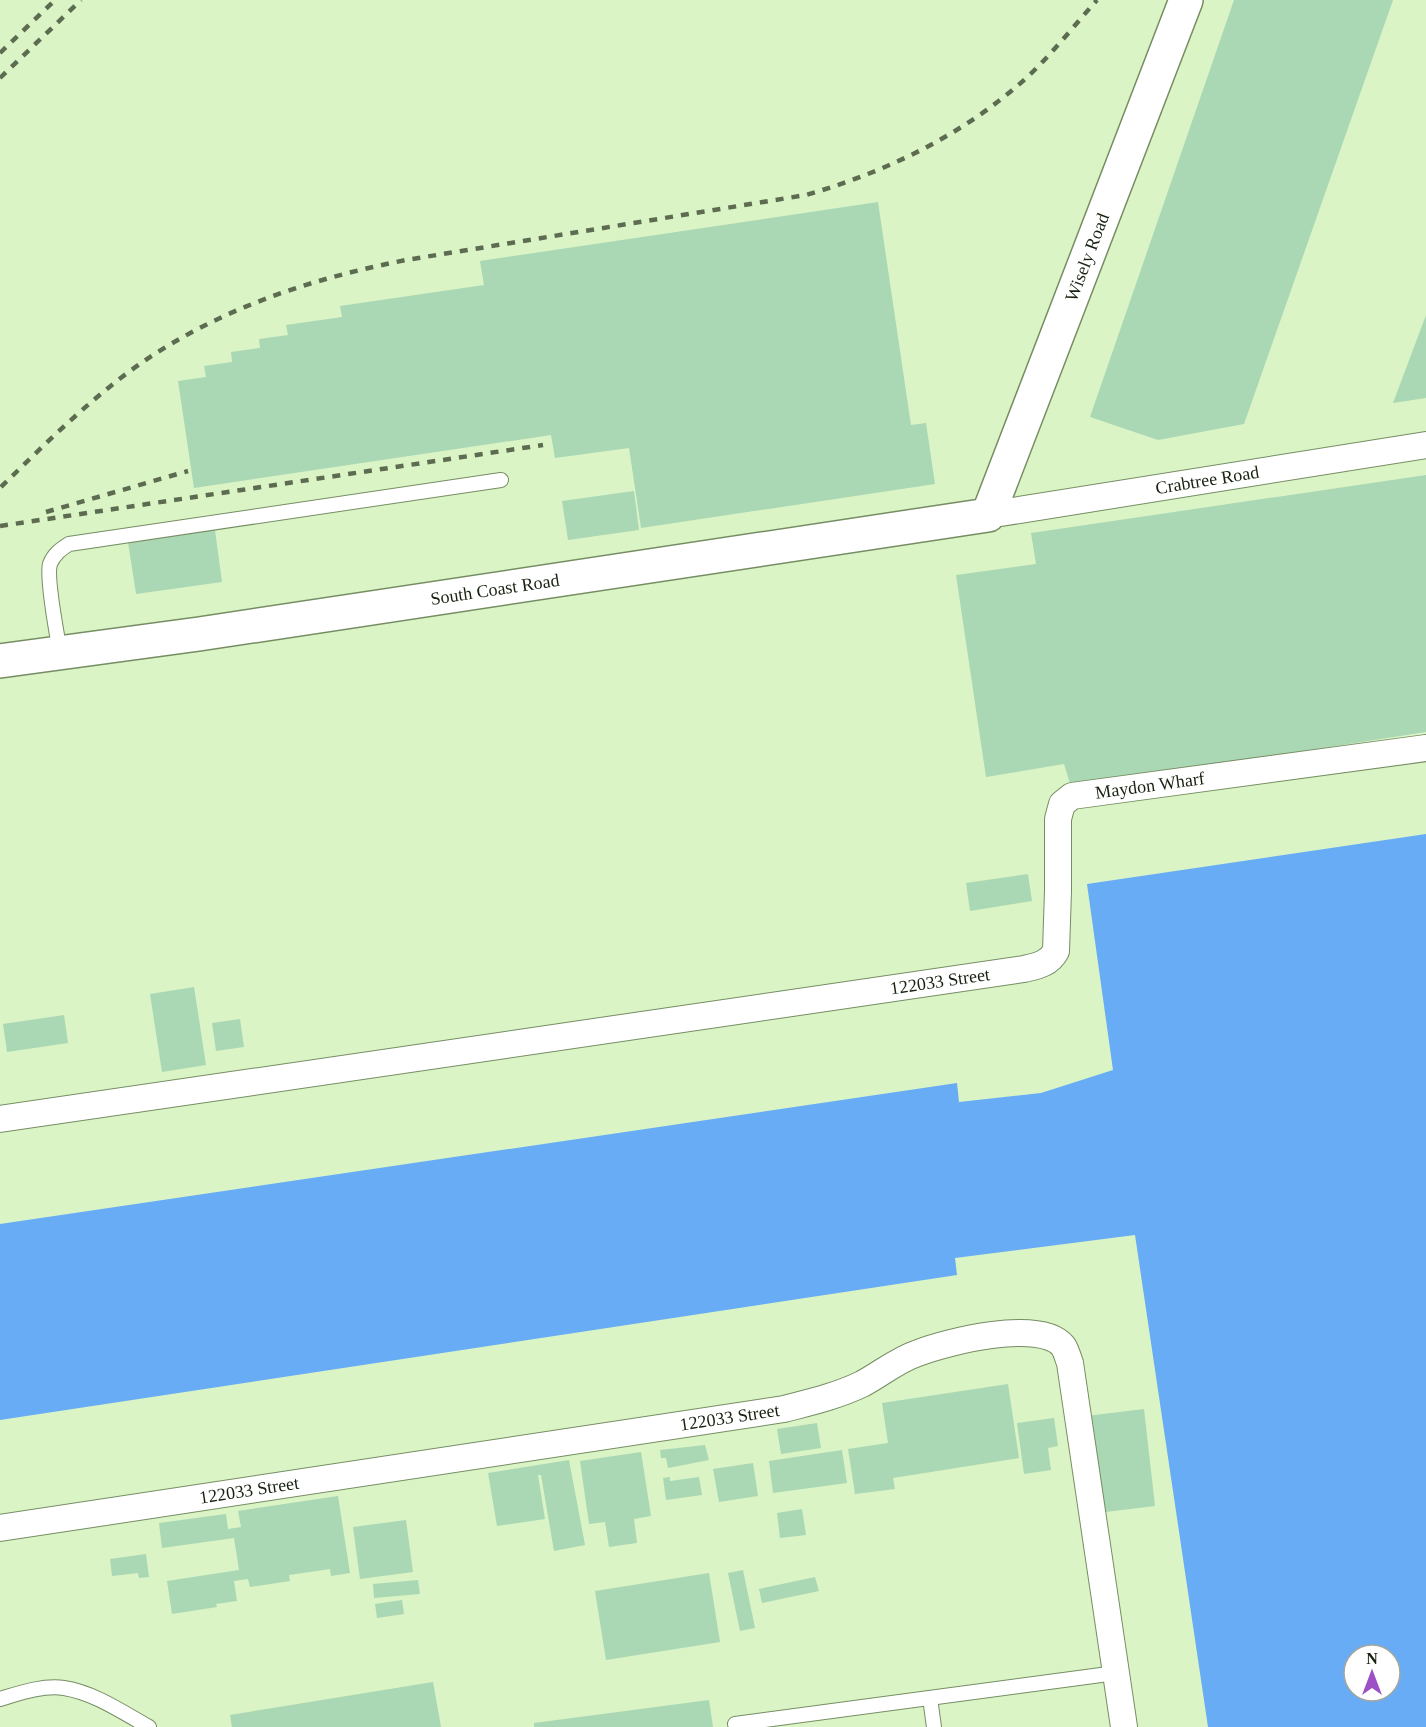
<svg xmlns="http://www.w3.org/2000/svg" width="1426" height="1727" font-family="Georgia,serif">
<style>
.water{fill:#68acf5;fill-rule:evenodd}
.building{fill:#aad7b4}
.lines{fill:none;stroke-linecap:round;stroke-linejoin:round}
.service-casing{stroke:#768d63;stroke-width:16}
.minor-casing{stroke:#768d63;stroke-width:28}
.tertiary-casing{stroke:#768d63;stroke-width:36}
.service{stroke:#fff;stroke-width:14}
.minor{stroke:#fff;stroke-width:26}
.tertiary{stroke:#fff;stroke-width:33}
.rail{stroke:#5d6c51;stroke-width:4.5;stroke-dasharray:8 8;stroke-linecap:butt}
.labels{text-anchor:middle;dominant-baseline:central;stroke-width:5;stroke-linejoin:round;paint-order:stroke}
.street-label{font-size:18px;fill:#182211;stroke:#fff}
</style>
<rect width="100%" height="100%" fill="#daf4c6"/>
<path class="water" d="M1426,834V1727H1208L1135,1235L955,1258L957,1275L0,1420V1224L957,1083L959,1102L1041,1093L1113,1070L1087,884ZM1354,1655H1390V1691H1354Z"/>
<g class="building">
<path d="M1234,0H1393L1244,424L1158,440L1090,417Z"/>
<path d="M878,202L911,425L926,423L935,484L641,528L629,448L555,458L551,435L194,488L178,381L206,377L204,366L232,362L231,352L260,348L259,339L288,335L286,325L342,317L340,306L484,285L480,261Z"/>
<path d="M1426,315V398L1393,403Z"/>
<path d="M1426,475V732L1071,787L1064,764L986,777L956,575L1036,564L1031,533Z"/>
<path d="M634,491L639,530L568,540L562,501Z"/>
<path d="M215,530L222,582L136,594L128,542Z"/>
<path d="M1028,874L1032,901L970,911L966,883Z"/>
<path d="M194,987L206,1065L162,1072L150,994Z"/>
<path d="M64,1015L68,1043L7,1052L3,1024Z"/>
<path d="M240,1019L244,1047L216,1051L212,1023Z"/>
<path d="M1008,1384L1019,1458L893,1478L895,1489L855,1494L848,1449L888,1443L882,1403Z"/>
<path d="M1144,1409L1155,1506L1097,1513L1086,1416Z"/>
<path d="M1054,1418L1058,1446L1048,1448L1051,1470L1024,1474L1017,1423Z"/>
<path d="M817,1423L821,1448L781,1454L777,1429Z"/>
<path d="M705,1445L709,1460L668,1468L666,1458H661L660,1450Z"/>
<path d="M842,1450L847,1483L773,1493L769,1461Z"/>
<path d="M641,1452L651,1516L634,1519L637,1543L609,1547L605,1522L589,1524L580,1461Z"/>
<path d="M569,1460L585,1545L554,1551L541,1475H538L545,1519L497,1526L488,1473Z"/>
<path d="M753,1463L758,1496L719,1502L713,1469Z"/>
<path d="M670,1477V1481L699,1477L702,1495L666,1500L663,1478Z"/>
<path d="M338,1496L350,1573L331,1576L330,1569L289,1575L290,1581L250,1587L248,1579L234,1581L237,1601L216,1604L217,1607L172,1614L167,1581L239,1570L234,1538L162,1548L159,1523L226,1514L228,1529L241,1527L238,1511Z"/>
<path d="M802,1509L806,1535L780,1538L777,1513Z"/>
<path d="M406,1520L413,1572L360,1579L353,1527Z"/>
<path d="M146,1554L149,1577L139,1578L138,1573L112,1576L110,1559Z"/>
<path d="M743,1570L755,1628L740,1631L728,1573Z"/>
<path d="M709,1573L720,1642L606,1660L595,1591Z"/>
<path d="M815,1577L819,1591L762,1603L759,1589Z"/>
<path d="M418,1580L420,1594L374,1598L373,1584Z"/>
<path d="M402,1600L404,1614L377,1618L375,1604Z"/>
<path d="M433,1682L441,1727H232L230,1715Z"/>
<path d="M709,1700L713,1727H534V1723Z"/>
</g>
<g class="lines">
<g class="service-casing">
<g id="service">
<path d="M60,652C57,635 46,577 50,564C54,554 61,549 69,544L501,480"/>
<path d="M930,1698L934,1727"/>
<path d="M0,1699C20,1693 43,1685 64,1688C95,1693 122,1712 149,1727"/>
<path d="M735,1724L1116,1673"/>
</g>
</g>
<g class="minor-casing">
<g id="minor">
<path id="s1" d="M988,515L1426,445"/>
<path id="s2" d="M0,1119L1024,969C1037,966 1049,964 1056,951L1058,891V819L1062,804L1072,796L1426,748"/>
<path id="s3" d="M0,1528L784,1409C811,1402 837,1396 862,1384C881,1374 897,1360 918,1353C946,1342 1041,1318 1063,1346C1066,1350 1068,1358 1070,1363L1124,1727"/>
</g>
</g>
<g class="tertiary-casing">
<g id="tertiary">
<path id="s4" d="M0,661L199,634L988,515L1186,0"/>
</g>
</g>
<use href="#service" class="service"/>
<use href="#minor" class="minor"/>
<use href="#tertiary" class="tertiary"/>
<g class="rail">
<path d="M0,53L55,0"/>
<path d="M0,78L81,0"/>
<path d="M1,487C40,449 79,410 122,377C206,313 304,280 406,260L806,195C882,173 955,139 1016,87C1046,62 1071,29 1097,0"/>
<path d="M46,512L188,471"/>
<path d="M0,526L543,445"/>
</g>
</g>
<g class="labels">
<g class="street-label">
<text stroke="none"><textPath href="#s4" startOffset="1275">Wisely Road</textPath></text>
<text stroke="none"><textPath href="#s1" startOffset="222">Crabtree Road</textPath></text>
<text stroke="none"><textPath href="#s4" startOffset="500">South Coast Road</textPath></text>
<text stroke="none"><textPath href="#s2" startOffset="1312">Maydon Wharf</textPath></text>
<text stroke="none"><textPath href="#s2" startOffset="950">122033 Street</textPath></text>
<text stroke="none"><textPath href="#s3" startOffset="738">122033 Street</textPath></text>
<text stroke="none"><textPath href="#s3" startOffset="252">122033 Street</textPath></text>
</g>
</g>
<g transform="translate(1372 1673)"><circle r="28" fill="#ffffff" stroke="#a3a7a0" stroke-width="1.5"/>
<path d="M0-4.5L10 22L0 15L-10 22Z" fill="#9c52c5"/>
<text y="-9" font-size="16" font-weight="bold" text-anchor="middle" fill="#182211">N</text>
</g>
</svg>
